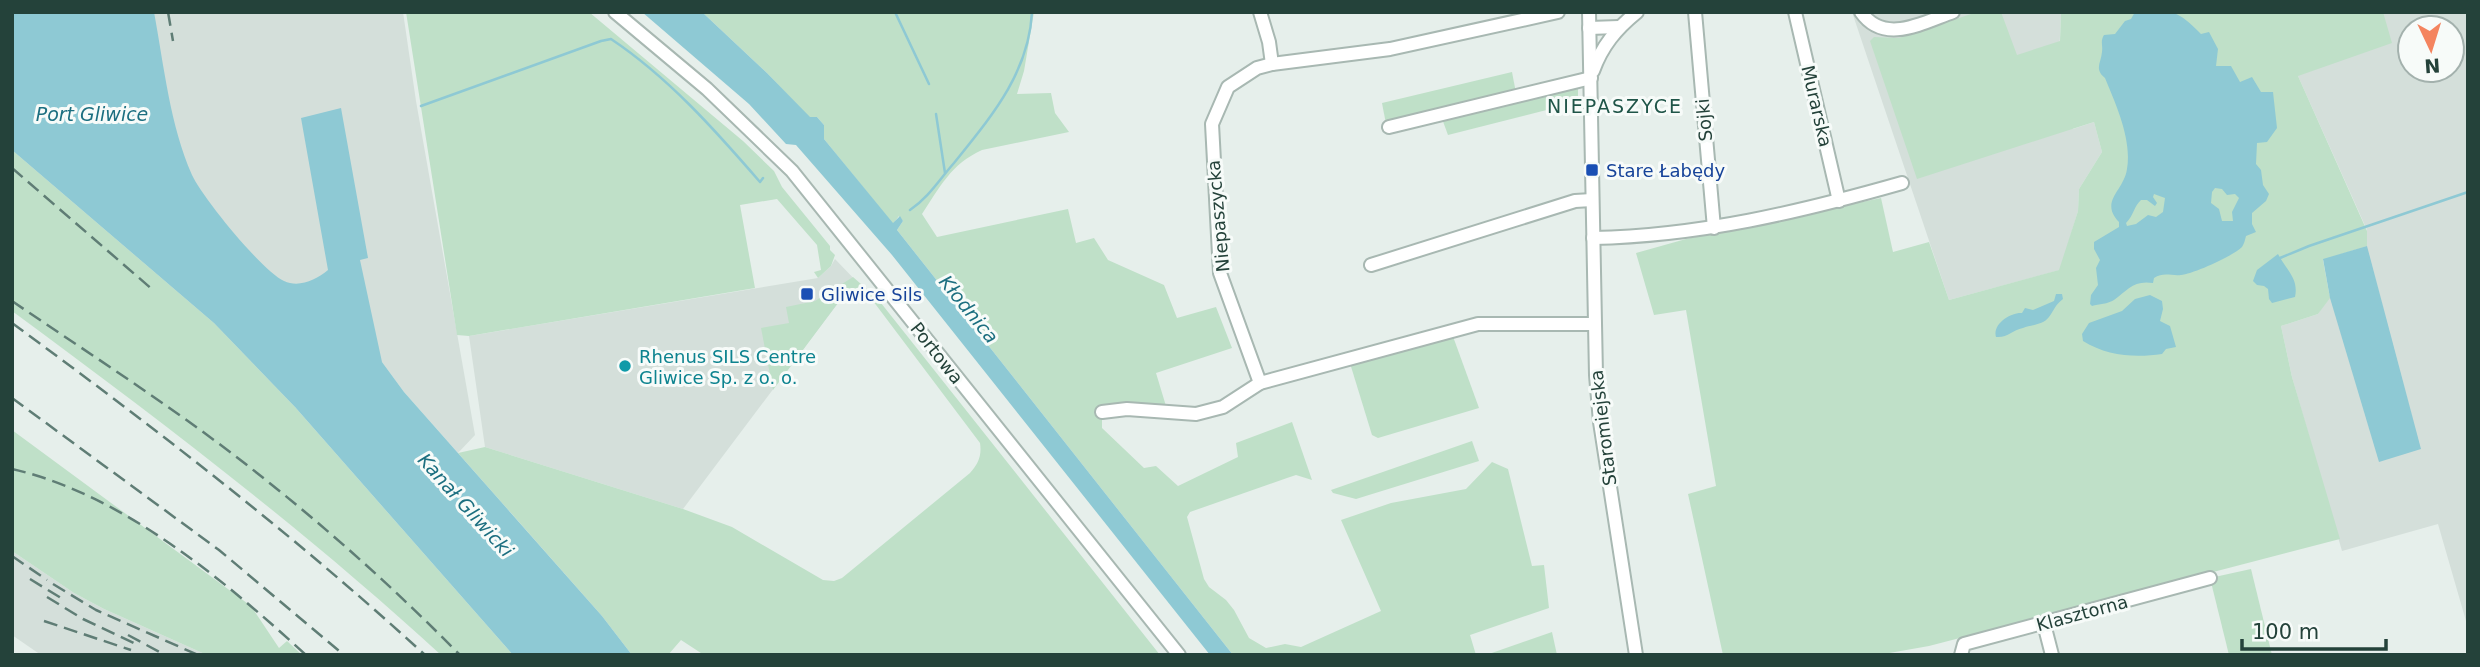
<svg xmlns="http://www.w3.org/2000/svg" width="2480" height="667" font-family="'DejaVu Sans',sans-serif">
<style>
.built{fill:#d4dfda;fill-rule:evenodd}
.green{fill:#bfe0c8}
.water{fill:#8ec9d4;fill-rule:evenodd}
.lines{fill:none;stroke-linecap:round;stroke-linejoin:round}
.stream{stroke:#8ec9d4;stroke-width:2.5}
.minor-casing{stroke:#a8b8b2;stroke-width:16}
.minor{stroke:#fff;stroke-width:12}
.rail{stroke:#5f7d75;stroke-width:2.5;stroke-dasharray:14 7;stroke-linecap:butt}
.transit-dot{fill:#1a4fb4;stroke:#f7fbf9;stroke-width:2.5}
.culture-dot{fill:#0f9aa8;stroke:#f7fbf9;stroke-width:2.5}
.labels{text-anchor:middle;dominant-baseline:central;stroke-width:6;stroke-linejoin:round;paint-order:stroke}
.street-label{font-size:18px;fill:#24423a;stroke:#f7fbf9}
.transit-label{font-size:18px;fill:#164399;stroke:#f7fbf9;text-anchor:start}
.culture-label{font-size:18px;fill:#0d838f;stroke:#f7fbf9;text-anchor:start}
.neighbourhood-label{font-size:19px;letter-spacing:2px;fill:#1f5548;stroke:#f7fbf9}
.water-label{font-size:19px;font-style:italic;fill:#1c6f80;stroke:#f7fbf9}
</style>
<rect width="100%" height="100%" fill="#e6efeb"/>
<g class="built">
<path d="M12,12H403L416,101L475,435L458,453L404,392L382,362L295,407L214,323L12,150Z"/>
<path d="M1852,12H2061L2058,82L2073,129L2094,122L2102,152L2079,189L2078,211L2060,270L1949,300Z"/>
<path d="M2290,12H2468V628L2438,524L2342,551L2292,377L2281,326L2318,314L2367,230L2298,76ZM2410,28H2452V70H2410Z"/>
<path d="M835,259L860,285L838,303L683,509L485,447L469,336L818,278L831,266Z"/>
<path d="M12,551L74,593L104,609L207,655H41L12,635Z"/>
</g>
<g class="green">
<path d="M406,12H589L743,141L774,171L782,187L830,246V250L835,255L831,266L818,278L814,272L821,270L817,245L777,199L740,205L755,288L469,336L457,335Z"/>
<path d="M702,12H1034L1024,71L1017,94L1051,93L1055,113L1069,132L982,150C951,164 940,187 922,214L937,237L1068,209L1076,243L1094,238L1108,260L1164,285L1177,318L1216,307L1232,348L1156,373L1169,416L1127,414L1102,416V428L1144,468L1156,466L1178,486L1238,457L1236,443L1292,422L1312,480L1296,475L1287,478L1190,512L1187,517L1204,579L1209,587L1226,600L1234,610L1249,638L1266,648L1285,644L1301,647L1381,611L1341,520L1391,503L1466,489L1492,462L1508,469L1532,566L1544,565L1549,608L1470,635L1476,655H1233L897,230L903,221L899,216L893,224L824,139V125L817,117L810,118L767,73Z"/>
<path d="M1977,12H2001L2017,55L2060,41L2061,12H2383L2392,43L2298,76L2367,231V246L2323,260L2330,298L2318,314L2281,326L2292,377L2340,539L1929,646L1878,655H1723L1688,494L1716,486L1686,310L1654,315L1636,253L1686,239L1881,198L1893,252L1929,242L1949,300L2059,270L2078,211L2079,189L2102,152L2094,122L1917,179L1870,41L1874,37L1899,38Z"/>
<path d="M1512,72L1516,93L1386,124L1382,103Z"/>
<path d="M1578,83V102L1448,135L1441,116Z"/>
<path d="M12,150L214,323L295,407L513,655H441C306,531 160,420 12,311Z"/>
<path d="M853,277L877,298L1160,655H704L681,640L668,655H632L602,616L458,453L485,447L683,509L732,527L823,580L834,581L842,578L970,473C978,464 982,456 980,443L861,285L838,303L773,390L761,328L789,323L786,307L815,301Z"/>
<path d="M1451,331L1479,408L1378,438L1372,435L1349,360Z"/>
<path d="M12,430L251,606L279,648L287,641L302,655H207L104,609L74,593L12,551Z"/>
<path d="M1472,441L1479,461L1356,499L1333,493L1331,490Z"/>
<path d="M2251,569L2272,655H2229L2210,578Z"/>
<path d="M1552,632L1557,655H1486Z"/>
</g>
<g class="water">
<path d="M12,12H154C164,66 170,125 192,175C202,197 262,271 284,281C299,288 316,280 328,270L301,118L341,108L368,258L360,260L382,362L404,392L602,616L632,655H513L295,407L214,323L12,150Z"/>
<path d="M642,12H702L767,73L810,117H817L824,125V139L893,223L900,216L903,221L897,230L1233,655H1210L892,255L796,145L786,144L749,104Z"/>
<path d="M2135,12C2171,12 2174,6 2201,34L2209,32L2218,49L2216,66H2231L2240,82L2252,77L2261,92H2273L2277,128L2267,142L2257,143L2256,164L2261,170L2263,185L2269,194L2266,201L2252,213V224L2256,232L2246,236C2245,240 2244,244 2242,247C2233,256 2193,274 2181,275C2171,276 2163,272 2154,278L2153,283C2133,280 2128,290 2114,300C2108,304 2099,304 2092,306L2090,304L2091,295L2098,285L2096,268L2100,260L2094,249V242L2119,227V222C2099,201 2124,191 2127,169C2132,139 2116,105 2105,78C2094,69 2101,63 2102,52C2103,44 2100,42 2104,35L2115,34L2125,21L2131,19ZM2215,188L2222,189L2227,195L2235,194L2239,198L2232,212L2233,221H2222L2219,209L2211,203L2212,192ZM2154,194L2165,198L2163,212L2156,217L2148,215L2136,224L2127,226L2126,223C2134,215 2134,206 2141,200H2147L2155,206L2157,203L2153,197Z"/>
<path d="M2367,246L2421,449L2379,462L2330,298L2323,259Z"/>
<path d="M2278,254C2286,270 2299,278 2295,297L2272,303L2269,299L2268,289L2264,286L2257,285L2253,281L2257,270Z"/>
<path d="M2056,294H2062L2063,299C2054,306 2055,309 2049,317C2043,325 2031,325 2023,328C2012,330 2008,338 1996,337C1992,324 2011,312 2022,313L2025,308L2033,310L2054,301Z"/>
<path d="M2150,295L2162,301L2163,309L2160,321L2170,326L2176,347L2166,349L2162,354C2135,358 2107,356 2083,341L2082,334L2089,323L2122,311L2135,299Z"/>
</g>
<g class="lines">
<g class="stream">
<path d="M895,12L929,84"/>
<path d="M421,106L601,41L611,39C668,77 715,130 760,182L763,178"/>
<path d="M936,114L945,173"/>
<path d="M910,210C929,197 939,180 954,163C991,117 1029,73 1032,12"/>
<path d="M2280,258L2309,246L2468,192"/>
</g>
<g class="minor-casing">
<g id="minor">
<path d="M615,12L707,89L792,171L1179,655"/>
<path d="M1260,12L1269,42L1272,64"/>
<path d="M1589,12L1596,375L1600,422L1636,655"/>
<path d="M1695,12L1714,228"/>
<path d="M1795,12L1839,201"/>
<path d="M1861,12C1884,45 1922,23 1953,12"/>
<path d="M1589,28L1619,27"/>
<path d="M1593,71C1602,46 1616,29 1637,12"/>
<path d="M1389,127L1591,78"/>
<path d="M1593,238C1699,236 1800,212 1902,183"/>
<path d="M1371,265L1575,201L1592,200"/>
<path d="M1260,383L1220,273L1212,124L1228,87L1257,68L1272,64L1390,49L1558,12"/>
<path d="M1102,412L1127,409L1196,414L1223,407L1260,383L1478,324H1594"/>
<path d="M2044,624L2052,655"/>
<path d="M1961,655L1964,644L2210,578"/>
</g>
</g>
<use href="#minor" class="minor"/>
<g class="rail">
<path d="M168,12L173,41"/>
<path d="M12,168L153,290"/>
<path d="M12,301C94,357 179,411 257,473C328,529 396,590 460,655"/>
<path d="M12,323C155,428 294,535 425,655"/>
<path d="M12,398L219,550L344,655"/>
<path d="M12,469C122,494 224,580 306,655"/>
<path d="M12,556L47,580"/>
<path d="M30,579L61,598"/>
<path d="M53,584L96,610L198,655"/>
<path d="M47,597L83,619L134,643"/>
<path d="M44,621L131,650"/>
<path d="M128,635L165,655"/>
</g>
</g>
<g class="transit-dot">
<rect x="1585" y="163" width="14" height="14" rx="3.5"/>
<rect x="800" y="287" width="14" height="14" rx="3.5"/>
</g>
<circle class="culture-dot" cx="625" cy="366" r="7"/>
<g class="labels">
<g class="street-label">
<text transform="translate(1817 106) rotate(77)">Murarska</text>
<text transform="translate(1704 120) rotate(-95)">Sojki</text>
<text transform="translate(1218 216) rotate(-95)">Niepaszycka</text>
<text transform="translate(937 353) rotate(52)">Portowa</text>
<text transform="translate(1603 428) rotate(-97)">Staromiejska</text>
<text transform="translate(2082 613) rotate(-15)">Klasztorna</text>
</g>
<g class="transit-label">
<text x="1606" y="170">Stare Łabędy</text>
<text x="821" y="294">Gliwice Sils</text>
</g>
<g class="culture-label">
<text x="639" y="356">Rhenus SILS Centre<tspan x="639" dy="21">Gliwice Sp. z o. o.</tspan></text>
</g>
<g class="neighbourhood-label">
<text x="1615" y="106">NIEPASZYCE</text>
</g>
<g class="water-label">
<text x="92" y="114">Port Gliwice</text>
<text transform="translate(969 309) rotate(51)">Kłodnica</text>
<text transform="translate(466 505) rotate(48)">Kanał Gliwicki</text>
</g>
</g>
<rect width="2480" height="667" fill="none" stroke="#24423a" stroke-width="28"/>
<g transform="translate(2431 49) rotate(176)"><circle r="33" fill="#f7fbf9" stroke="#a3b1ad" stroke-width="2"/>
<path d="M0-5L12 26L0 18L-12 26Z" fill="#f4845f"/>
<text y="-10" font-size="19" font-weight="bold" text-anchor="middle" fill="#24423a">N</text>
</g>
<path d="M2242 639v10h144v-10" fill="none" stroke="#24423a" stroke-width="3.5"/>
<text x="2252" y="639" font-size="21" fill="#24423a" stroke="#f7fbf9" stroke-width="5" paint-order="stroke">100 m</text>
</svg>
